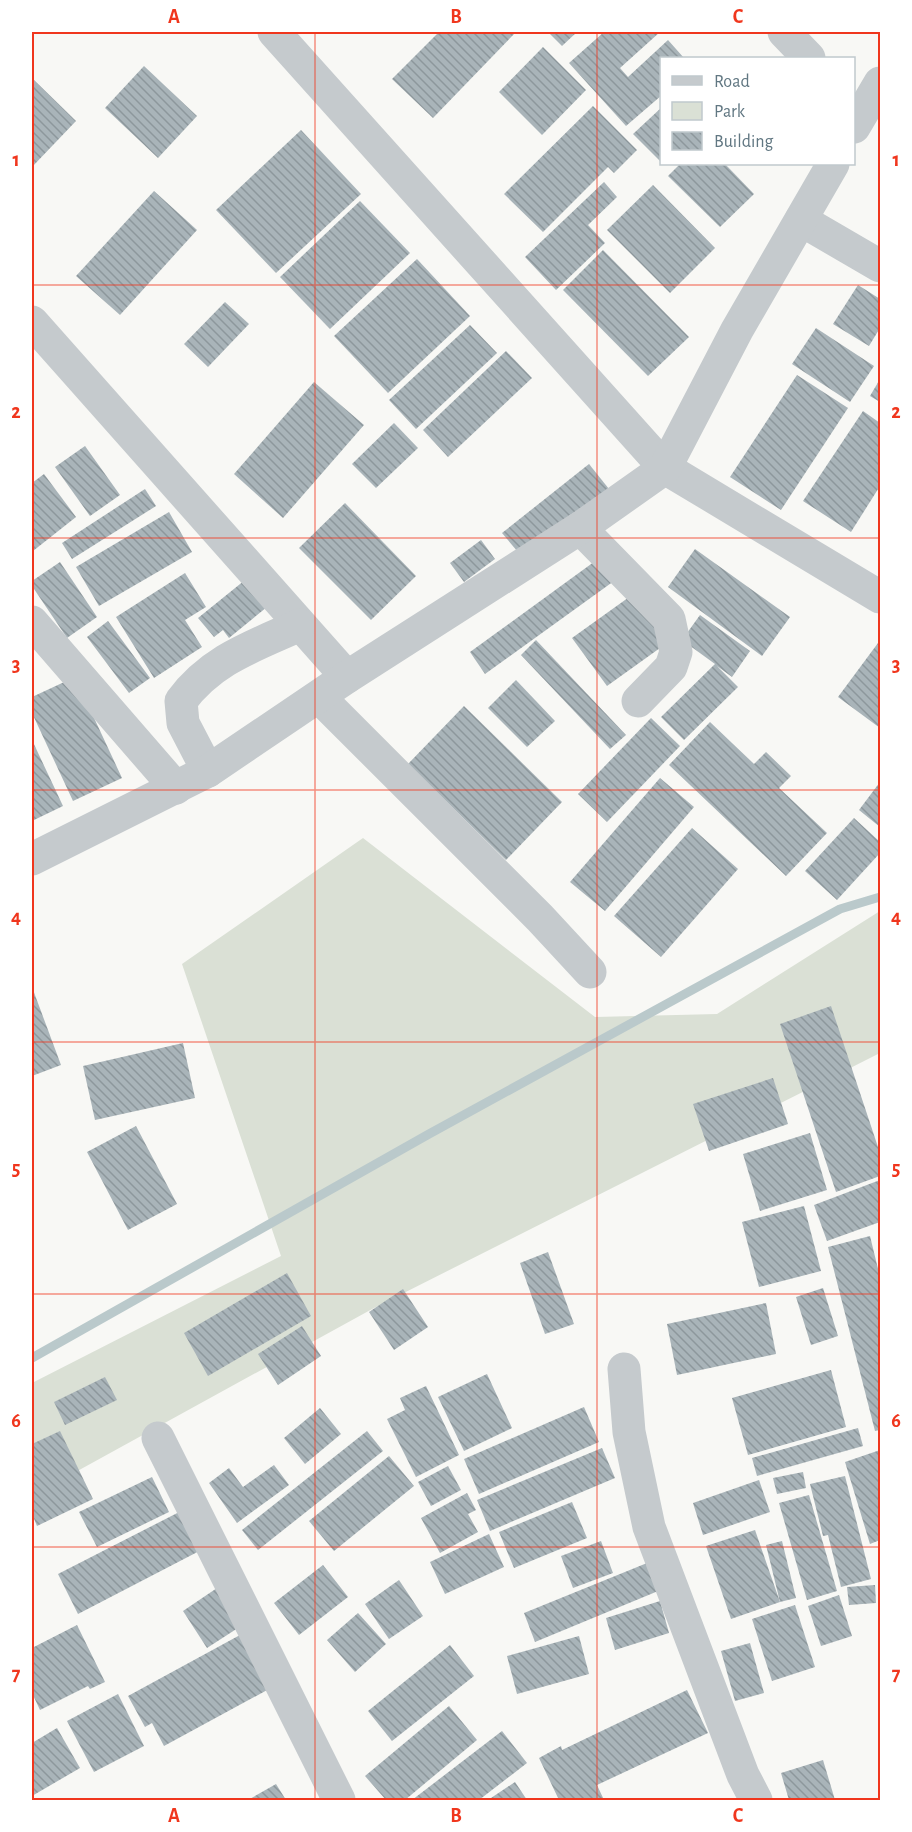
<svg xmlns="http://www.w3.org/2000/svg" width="912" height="1832" font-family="'Alegreya Sans',sans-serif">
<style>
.green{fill:#dae0d5}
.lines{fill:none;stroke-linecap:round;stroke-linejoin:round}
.stream{stroke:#bac9cb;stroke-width:9}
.building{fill:url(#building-back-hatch)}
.minor{stroke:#c5cacd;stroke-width:33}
.grid{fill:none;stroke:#f0361d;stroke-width:1.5;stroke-opacity:0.55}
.neatline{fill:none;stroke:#f0361d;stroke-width:2}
.grid-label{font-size:20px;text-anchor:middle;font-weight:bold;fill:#f0361d}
</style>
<defs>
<pattern id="building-back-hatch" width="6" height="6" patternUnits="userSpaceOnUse" patternTransform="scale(1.5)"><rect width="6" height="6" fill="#a9b4b9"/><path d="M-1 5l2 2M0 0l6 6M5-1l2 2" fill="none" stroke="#8d979c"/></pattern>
</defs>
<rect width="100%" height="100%" fill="#f8f8f5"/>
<path class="green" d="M363,838L595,1017L717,1014L880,911V1053L374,1308L32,1496V1383L281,1256L182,964Z"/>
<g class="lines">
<path class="stream" d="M32,1358L429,1134L840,909L880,897"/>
</g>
<g class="building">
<path d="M439,32H516L433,118L392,79Z"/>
<path d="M548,32H577L562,46Z"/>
<path d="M604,32H660L620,68L628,77L668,40L684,58H662V95L626,126L569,63Z"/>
<path d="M543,47L586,90L542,135L499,92Z"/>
<path d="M144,66L197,116L158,158L105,108Z"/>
<path d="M32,78L76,121L32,167Z"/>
<path d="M593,106L637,150L614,173L608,167L543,232L504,194Z"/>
<path d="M662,107V163L633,134Z"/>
<path d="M301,130L361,194L276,273L216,210Z"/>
<path d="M680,164H725L754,194L720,227L668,176Z"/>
<path d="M604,182L617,197L588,225L605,243L556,290L525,257Z"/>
<path d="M653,185L715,248L670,293L607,230Z"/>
<path d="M154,191L197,230L120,315L76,276Z"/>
<path d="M360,201L410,253L330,329L280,277Z"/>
<path d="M603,250L689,337L648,376L563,290Z"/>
<path d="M417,259L470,316L388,393L334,336Z"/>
<path d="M858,285L880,299V328L869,346L833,324Z"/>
<path d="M225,302L249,324L208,367L184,344Z"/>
<path d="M470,325L497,353L416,429L389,400Z"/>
<path d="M816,328L874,366L850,402L792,364Z"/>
<path d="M506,351L532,378L448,457L423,430Z"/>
<path d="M797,375L848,408L781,510L730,477Z"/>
<path d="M880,379V402L870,396Z"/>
<path d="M314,382L364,425L283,518L234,474Z"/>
<path d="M863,411L880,423V486L851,532L803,501Z"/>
<path d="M394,423L418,448L376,488L352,464Z"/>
<path d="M85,446L120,495L90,516L55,467Z"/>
<path d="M589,464L609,489L523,558L502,533Z"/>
<path d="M44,474L76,517L33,551L32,483Z"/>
<path d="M145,489L156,506L72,559L62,543Z"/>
<path d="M345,503L416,576L371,620L299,548Z"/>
<path d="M169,512L192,552L99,606L76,567Z"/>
<path d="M481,540L495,559L464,582L450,563Z"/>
<path d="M695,549L790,617L762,656L668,587Z"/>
<path d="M598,559L614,581L485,674L470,652Z"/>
<path d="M60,562L97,617L67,638L32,586V581Z"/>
<path d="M185,573L206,607L185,620L202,647L154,678L116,617Z"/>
<path d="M245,580L267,607L229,638L223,630L214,637L198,618Z"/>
<path d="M632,595L667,643L607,686L572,638Z"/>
<path d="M700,615L750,651L732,677L717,666L738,687L684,740L661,717L715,664L682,640Z"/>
<path d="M108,621L150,678L129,693L87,637Z"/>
<path d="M536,640L626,735L610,749L521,655Z"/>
<path d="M878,643L880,645V728L838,697Z"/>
<path d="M75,677L122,778L73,801L32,713V697Z"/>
<path d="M516,680L555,721L527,747L488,708Z"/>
<path d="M464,706L562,802L506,860L408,764Z"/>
<path d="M651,718L680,746L607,822L578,794Z"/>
<path d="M710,722L754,764L766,752L791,776L779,788L827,833L786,876L669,765Z"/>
<path d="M32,740L63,806L32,821Z"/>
<path d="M660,778L694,807L605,911L570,882Z"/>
<path d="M880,782V827L859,810Z"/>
<path d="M854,818L880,842V853L837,900L805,871Z"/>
<path d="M692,828L738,869L661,957L614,916Z"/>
<path d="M32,987L61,1065L32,1076Z"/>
<path d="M831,1006L880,1153V1176L836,1192L780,1024Z"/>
<path d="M183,1043L195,1098L95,1120L83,1066Z"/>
<path d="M773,1078L788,1124L709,1151L693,1104Z"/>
<path d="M136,1126L177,1204L128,1230L87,1152Z"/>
<path d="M810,1133L827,1190L760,1211L743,1154Z"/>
<path d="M880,1180V1222L827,1241L814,1205Z"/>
<path d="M804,1206L821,1271L759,1287L742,1222Z"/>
<path d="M870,1236L880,1277V1430L875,1431L828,1247Z"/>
<path d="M548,1252L574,1324L545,1334L520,1263Z"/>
<path d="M287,1273L311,1316L208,1376L184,1333Z"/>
<path d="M823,1288L838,1336L811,1345L796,1297Z"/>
<path d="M403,1289L428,1327L394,1350L369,1312Z"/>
<path d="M766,1303L776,1354L677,1375L667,1324Z"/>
<path d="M302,1326L321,1356L278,1385L258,1354Z"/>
<path d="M831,1370L846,1427L748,1455L732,1398Z"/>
<path d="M487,1374L512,1428L464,1451L438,1397Z"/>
<path d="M105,1377L117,1400L65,1425L54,1402Z"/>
<path d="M426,1386L459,1455L416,1477L387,1419L405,1410L400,1398Z"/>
<path d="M584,1407L599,1442L479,1494L464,1459Z"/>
<path d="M320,1408L341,1434L305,1464L284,1438Z"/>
<path d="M858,1428L863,1446L757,1476L752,1458Z"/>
<path d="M60,1431L93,1499L37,1526L32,1514V1444Z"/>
<path d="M367,1431L383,1451L258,1550L242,1530Z"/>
<path d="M602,1448L615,1478L490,1531L477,1500Z"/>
<path d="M880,1450V1540L870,1544L845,1462Z"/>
<path d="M389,1456L414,1486L334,1551L309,1521Z"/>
<path d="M274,1465L289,1485L237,1523L209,1483L229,1468L243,1487Z"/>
<path d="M448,1466L461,1490L431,1506L418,1482Z"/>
<path d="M803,1472L806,1488L777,1494L773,1478Z"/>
<path d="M845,1476L871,1579L841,1587L828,1535L823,1536L810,1484Z"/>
<path d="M152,1477L169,1512L97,1547L79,1512Z"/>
<path d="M759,1480L770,1512L703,1535L693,1503Z"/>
<path d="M467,1493L476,1510L468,1514L478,1532L440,1553L421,1518Z"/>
<path d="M809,1495L837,1591L807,1600L779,1503Z"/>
<path d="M572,1502L587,1538L514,1568L499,1532Z"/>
<path d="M189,1507L209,1546L78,1614L58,1574Z"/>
<path d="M755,1530L780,1602L731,1619L706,1546Z"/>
<path d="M489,1534L504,1567L445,1594L430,1562Z"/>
<path d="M601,1541L613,1573L573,1588L561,1556Z"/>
<path d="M782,1541L796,1598L780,1602L766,1545Z"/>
<path d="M652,1561L663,1589L535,1642L524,1613Z"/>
<path d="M323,1565L348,1597L299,1635L274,1603Z"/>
<path d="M399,1580L423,1616L389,1639L365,1604Z"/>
<path d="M875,1585L876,1603L849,1605L847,1587Z"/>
<path d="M217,1588L241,1626L207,1648L183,1611Z"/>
<path d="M839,1595L852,1636L821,1646L808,1606Z"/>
<path d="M660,1601L669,1633L615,1650L606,1618Z"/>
<path d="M795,1605L815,1667L772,1681L752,1619Z"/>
<path d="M358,1613L386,1644L355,1672L327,1640Z"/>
<path d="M77,1625L105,1682L90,1689L88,1686L40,1710L32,1693V1648Z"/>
<path d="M240,1635L269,1689L164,1746L152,1723L145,1727L128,1696Z"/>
<path d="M579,1636L589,1674L517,1694L507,1656Z"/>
<path d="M750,1643L764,1693L735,1701L721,1651Z"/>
<path d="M450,1645L474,1676L392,1741L368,1711Z"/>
<path d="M687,1690L708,1733L597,1785L604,1800H559L539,1758L561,1746L562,1750Z"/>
<path d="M118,1694L144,1746L94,1772L67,1721Z"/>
<path d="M449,1706L477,1740L405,1800H386L365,1776Z"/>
<path d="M57,1728L80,1768L32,1796V1743Z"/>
<path d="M502,1731L527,1763L479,1800H412Z"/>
<path d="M823,1760L835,1800H789L781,1773Z"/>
<path d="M515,1782L527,1800H488Z"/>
<path d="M276,1784L286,1800H248Z"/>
</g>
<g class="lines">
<g class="minor">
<path d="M274,32L665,468L880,597"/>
<path d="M784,32L809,58"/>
<path d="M854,127L880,83"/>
<path d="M801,220L880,266"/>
<path d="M32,322L347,677"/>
<path d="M580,528L669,619L676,652L671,667L638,701"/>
<path d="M32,622L176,788"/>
<path d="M320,698L540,918L590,972"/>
<path d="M208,771L183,723L181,701C212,659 254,646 300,625"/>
<path d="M32,859L208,771L347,677L580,528L665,468L737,330L833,164"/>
<path d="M624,1369L629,1432L649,1527L743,1775L756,1800"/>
<path d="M158,1438L339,1800"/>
</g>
</g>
<path class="grid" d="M315,32V1800M597,32V1800M32,285H880M32,538H880M32,790H880M32,1042H880M32,1294H880M32,1547H880"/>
<rect width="912" height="1832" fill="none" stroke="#ffffff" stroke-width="66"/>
<rect x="660" y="57" width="195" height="108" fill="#ffffff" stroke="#c0c9cd" stroke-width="1.5"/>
<rect x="672" y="76" width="30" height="9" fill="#c5cacd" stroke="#c0c9cd" stroke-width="1.5"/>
<text x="714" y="87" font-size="18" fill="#617782">Road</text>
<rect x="672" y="102" width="30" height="18" fill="#dae0d5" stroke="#c0c9cd" stroke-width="1.5"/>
<text x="714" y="117" font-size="18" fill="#617782">Park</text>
<rect x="672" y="132" width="30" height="18" fill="url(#building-back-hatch)" stroke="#c0c9cd" stroke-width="1.5"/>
<text x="714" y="147" font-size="18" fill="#617782">Building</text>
<rect x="33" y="33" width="846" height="1766" class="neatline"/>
<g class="grid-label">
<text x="174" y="23">A</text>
<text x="456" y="23">B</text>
<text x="738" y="23">C</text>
<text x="16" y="166">1</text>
<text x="896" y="166">1</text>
<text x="16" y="418">2</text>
<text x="896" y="418">2</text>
<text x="16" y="671">3</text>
<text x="896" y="671">3</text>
<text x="16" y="923">4</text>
<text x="896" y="923">4</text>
<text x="16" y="1175">5</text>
<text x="896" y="1175">5</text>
<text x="16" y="1427">6</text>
<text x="896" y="1427">6</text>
<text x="16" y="1680">7</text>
<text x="896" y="1680">7</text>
<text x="174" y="1822">A</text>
<text x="456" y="1822">B</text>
<text x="738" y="1822">C</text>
</g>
</svg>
